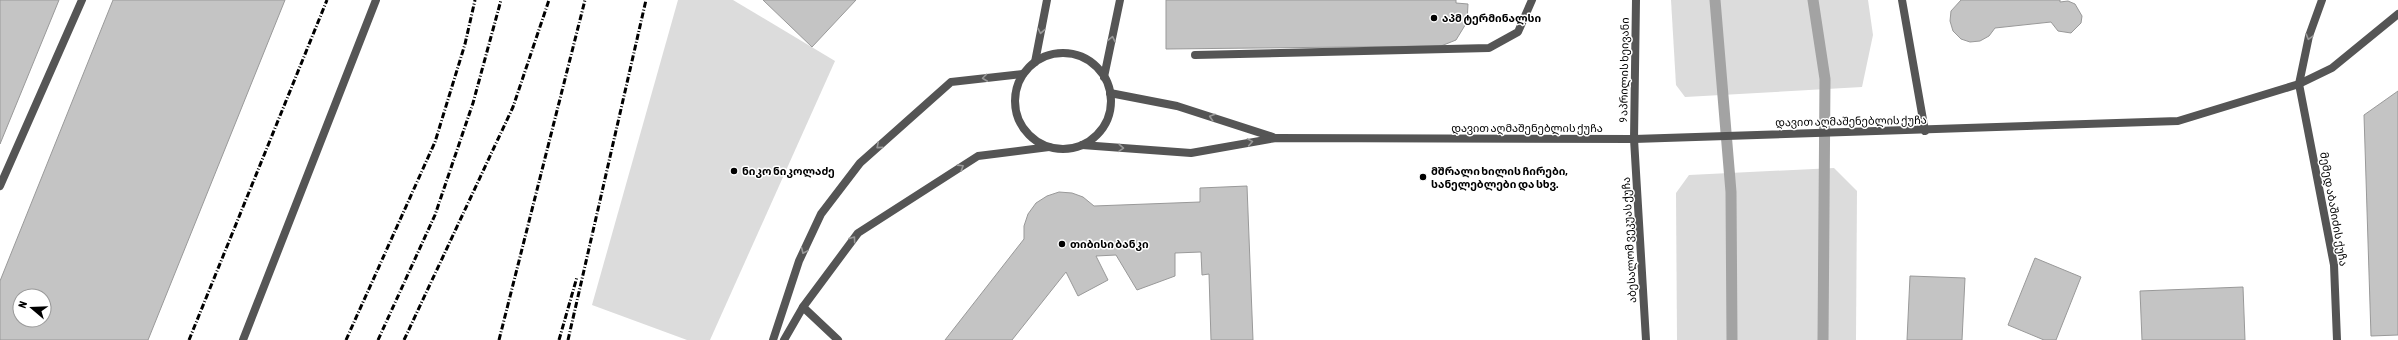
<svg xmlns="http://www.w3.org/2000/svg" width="2398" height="340" font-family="'Asap Condensed','Noto Sans Georgian',sans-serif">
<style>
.green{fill:#dcdcdc}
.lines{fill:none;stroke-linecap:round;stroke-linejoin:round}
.stream{stroke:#a3a3a3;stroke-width:11}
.building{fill:#c4c4c4;stroke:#999;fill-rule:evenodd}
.service{stroke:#555;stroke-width:8}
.minor{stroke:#555;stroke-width:8}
.tertiary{stroke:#555;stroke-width:8}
.rail{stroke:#000;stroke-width:3;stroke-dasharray:6 2 1 2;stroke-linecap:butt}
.oneway{stroke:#999}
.poi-dot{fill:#000;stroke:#fff;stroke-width:1.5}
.labels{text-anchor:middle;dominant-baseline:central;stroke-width:3;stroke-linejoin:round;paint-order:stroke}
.poi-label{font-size:11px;font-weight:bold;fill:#000;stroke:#fff;text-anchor:start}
.street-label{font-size:11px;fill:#000;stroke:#fff}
</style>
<rect width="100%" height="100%" fill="#fff"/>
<g class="green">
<path d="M678,0H733L835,61L710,340H687L592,305Z"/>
<path d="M1671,0H1868L1873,35L1862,87L1685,97L1676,85Z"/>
<path d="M1834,168L1857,191L1856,340H1677L1676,193L1689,175Z"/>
</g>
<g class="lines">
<g class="stream">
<path d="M1715,0L1731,192L1732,340"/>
<path d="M1813,0L1825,79L1823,340"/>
</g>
</g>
<g class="building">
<path d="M0,0H59L0,144Z"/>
<path d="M113,0H285L148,340H0V281ZM20,296H44V320H20Z"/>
<path d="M763,0H856L812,47Z"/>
<path d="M1166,0H1456V3L1468,4L1467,22L1456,40L1441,46L1166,49Z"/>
<path d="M1961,0H2060V2L2068,1L2075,4L2082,16L2081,23L2071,33L2058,31L2051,22L1995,28L1989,36L1980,41L1970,42L1961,39L1953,31L1950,21L1951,11Z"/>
<path d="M2398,91V335L2371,336L2364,115Z"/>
<path d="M1247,186L1253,340H1211L1209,274L1202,275L1201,252L1175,253V276L1137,290L1116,255L1096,256L1108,280L1078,296L1066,272L1012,340H945L1024,239V226L1028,214L1036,203L1047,196L1059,192L1072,193L1083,197L1094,206L1200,202V188Z"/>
<path d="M2035,258L2081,277L2056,340H2044L2008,325Z"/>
<path d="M1910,276L1965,278L1962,340H1907Z"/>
<path d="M2243,287L2245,340H2142L2140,291Z"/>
</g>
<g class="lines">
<g class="service">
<path d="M1195,55L1489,48L1518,32L1532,0"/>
<path d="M0,186L82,0"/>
<path d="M803,307L838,340"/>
<path d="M243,340L376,0"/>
</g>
<g class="minor">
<path d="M1636,0L1634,139L1646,340"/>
<path d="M1902,0L1925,131"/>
<path d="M2322,0L2309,36L2299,84L2334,265L2337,340"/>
<path d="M773,340L799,261L821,214L860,163L951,82L1023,74"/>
<path d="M784,340L803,307L858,233L978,156L1049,147"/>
</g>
<g class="tertiary">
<circle cx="1063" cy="101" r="48"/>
<path d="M1035,62L1047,0"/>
<path d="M1104,77L1120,0"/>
<path d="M1110,93L1177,106L1273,137"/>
<path d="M1082,145L1191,153L1276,138L1634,139L2178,121L2299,84L2332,68L2398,14"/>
</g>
<g class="rail">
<path d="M189,340L327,0"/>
<path d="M346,340L435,142L465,44L475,0"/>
<path d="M378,340L435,215L473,103L501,0"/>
<path d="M404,340L513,107L549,0"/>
<path d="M499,340L585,0"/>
<path d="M559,340L577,277"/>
<path d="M568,340L646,0"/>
</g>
</g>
<defs><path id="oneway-chevron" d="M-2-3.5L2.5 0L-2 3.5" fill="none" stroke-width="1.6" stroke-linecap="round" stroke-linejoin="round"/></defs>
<g class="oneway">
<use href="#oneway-chevron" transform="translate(1041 31) rotate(101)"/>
<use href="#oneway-chevron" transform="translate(2309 37) rotate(106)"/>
<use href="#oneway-chevron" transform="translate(1112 39) rotate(-78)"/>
<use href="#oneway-chevron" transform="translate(985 78) rotate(173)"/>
<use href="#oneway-chevron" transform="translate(1212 117) rotate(-162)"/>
<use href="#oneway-chevron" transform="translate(1250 142) rotate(-10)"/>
<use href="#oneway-chevron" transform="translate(879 146) rotate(139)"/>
<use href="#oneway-chevron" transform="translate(1121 148) rotate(4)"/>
<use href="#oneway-chevron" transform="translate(961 167) rotate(-32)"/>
<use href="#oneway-chevron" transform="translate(853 239) rotate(-54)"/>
<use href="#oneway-chevron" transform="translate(804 251) rotate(114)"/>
</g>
<g class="poi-dot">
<circle cx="1434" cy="18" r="4"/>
<circle cx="734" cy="171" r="4"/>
<circle cx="1423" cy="177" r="4"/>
<circle cx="1062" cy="244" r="4"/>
</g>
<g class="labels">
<g class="poi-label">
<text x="1442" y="18">აპმ ტერმინალსი</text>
<text x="742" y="171">ნიკო ნიკოლაძე</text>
<text x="1431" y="171">მშრალი ხილის ჩირები,<tspan x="1431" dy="13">სანელებლები და სხვ.</tspan></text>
<text x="1070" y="244">თიბისი ბანკი</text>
</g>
<g class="street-label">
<text transform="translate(1624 70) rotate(-89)">9 აპრილის ხეივანი</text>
<text transform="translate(1851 121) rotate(-1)">დავით აღმაშენებლის ქუჩა</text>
<text x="1527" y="128">დავით აღმაშენებლის ქუჩა</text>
<text transform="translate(2334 209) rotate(80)">მემედ აბაშიძის ქუჩა</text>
<text transform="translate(1629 240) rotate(-93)">აბესალომ ვეკუას ქუჩა</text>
</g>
</g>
<g transform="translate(32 308) rotate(289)"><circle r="19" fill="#ffffff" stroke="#999999"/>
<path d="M0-3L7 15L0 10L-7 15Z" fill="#000000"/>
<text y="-6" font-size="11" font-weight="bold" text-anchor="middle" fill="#000000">N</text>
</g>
</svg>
